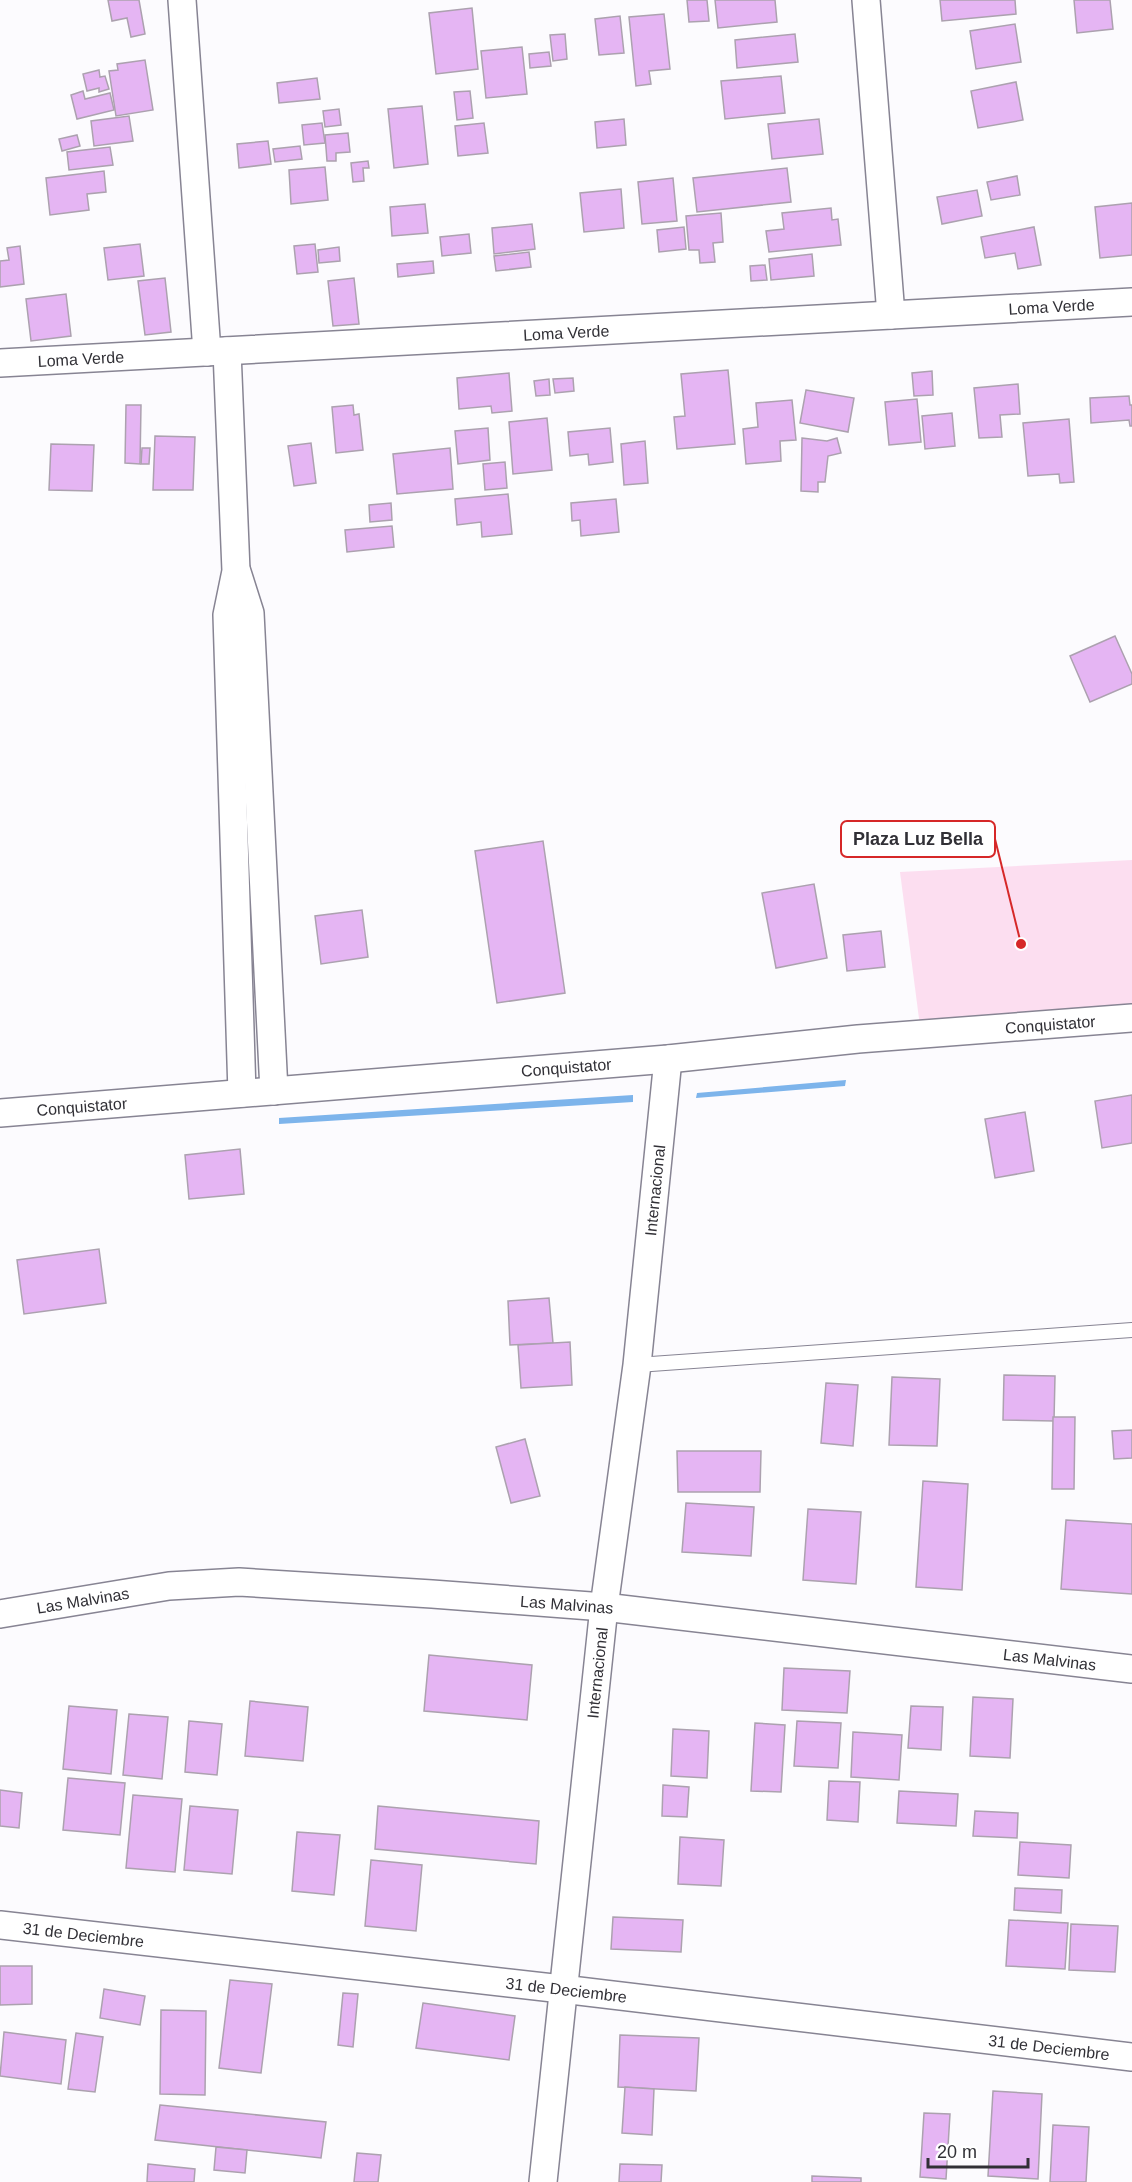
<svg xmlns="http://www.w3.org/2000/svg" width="1132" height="2182" font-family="Helvetica,sans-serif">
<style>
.green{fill:#fcdef0}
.water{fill:#7db4eb}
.building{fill:#e5b5f3;stroke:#aca1af;stroke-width:1.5}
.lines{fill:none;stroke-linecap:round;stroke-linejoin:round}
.service-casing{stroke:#878493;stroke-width:16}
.minor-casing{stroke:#878493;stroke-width:30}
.service{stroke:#fff;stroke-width:14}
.minor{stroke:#fff;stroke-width:27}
.labels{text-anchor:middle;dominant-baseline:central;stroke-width:6;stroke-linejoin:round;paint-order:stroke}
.street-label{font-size:16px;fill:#313036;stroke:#fff}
.leader{fill:none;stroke:#d62828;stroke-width:2}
.callout-dot{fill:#d62828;stroke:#fff;stroke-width:2}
.callout{fill:#fff;stroke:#d62828;stroke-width:2}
.callout-label{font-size:18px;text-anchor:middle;font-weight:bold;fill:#313036}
</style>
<rect width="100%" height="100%" fill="#fcfbfe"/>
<path class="green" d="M1132,860V1016L921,1034L900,872Z"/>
<g class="water">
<path d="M846,1080L845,1086L696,1098L697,1093Z"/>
<path d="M633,1095V1102L279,1124V1118Z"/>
</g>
<g class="building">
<path d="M108,0H139L145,34L131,37L127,18L112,21Z"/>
<path d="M687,0H707L709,21L689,22Z"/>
<path d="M715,0H775L777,22L718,28Z"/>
<path d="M940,0H1015L1016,14L942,21Z"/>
<path d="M1074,0H1110L1113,29L1077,33Z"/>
<path d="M472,8L478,69L436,74L429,13Z"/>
<path d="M664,14L670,69L649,71L651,84L636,86L629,17Z"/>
<path d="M620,16L624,53L599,55L595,19Z"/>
<path d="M1015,24L1021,62L976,69L970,31Z"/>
<path d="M565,34L567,59L553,61L550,35Z"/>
<path d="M795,34L798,62L737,68L735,40Z"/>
<path d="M522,47L527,94L486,98L481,51Z"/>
<path d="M549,52L551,66L530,68L529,54Z"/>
<path d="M145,60L153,110L116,116L109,71L118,70L117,64Z"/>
<path d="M99,70L100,77L105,76L109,89L99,92V88L87,91L83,74Z"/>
<path d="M781,76L785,113L725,119L721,81Z"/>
<path d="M317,78L320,99L279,103L277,83Z"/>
<path d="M1016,82L1023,120L978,128L971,91Z"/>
<path d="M83,91L85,99L110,93L114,110L77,119L71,95Z"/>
<path d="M470,91L473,118L457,120L454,92Z"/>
<path d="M422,106L428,164L394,168L388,109Z"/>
<path d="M339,109L341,125L325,127L323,111Z"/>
<path d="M129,116L133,141L94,146L91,121Z"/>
<path d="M624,119L626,145L597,148L595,122Z"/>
<path d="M819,119L823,154L772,159L768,124Z"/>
<path d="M322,123L325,143L304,145L302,125Z"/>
<path d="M484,123L488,153L458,156L455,126Z"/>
<path d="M348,133L350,152L336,153V161H327L325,135Z"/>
<path d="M77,135L80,146L62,151L59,139Z"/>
<path d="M268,141L271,164L239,168L237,144Z"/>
<path d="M300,146L302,159L275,162L273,149Z"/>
<path d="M110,147L113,165L69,170L67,152Z"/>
<path d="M368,161L369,168H363L364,181L353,182L351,163Z"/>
<path d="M325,167L328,200L291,204L289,170Z"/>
<path d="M787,168L791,202L697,212L693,178Z"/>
<path d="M104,171L106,192L87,194L89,210L50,215L46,178Z"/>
<path d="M1017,176L1020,195L991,200L987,182Z"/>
<path d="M673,178L677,221L642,224L638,182Z"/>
<path d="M621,189L624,228L584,232L580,193Z"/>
<path d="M977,190L982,216L942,224L937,197Z"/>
<path d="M1132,203V255L1100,258L1095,207Z"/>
<path d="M425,204L428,233L392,236L390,207Z"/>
<path d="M831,208L832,220L838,219L841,245L769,252L766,231L784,229L782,213Z"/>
<path d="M721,213L723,242L713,243L715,262L700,263L699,250H689L686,216Z"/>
<path d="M532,224L535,249L494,254L492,228Z"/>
<path d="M684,227L686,249L659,252L657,230Z"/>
<path d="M1034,227L1041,265L1018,269L1015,253L985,258L981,237Z"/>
<path d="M469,234L471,253L442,256L440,237Z"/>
<path d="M140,244L144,276L108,280L104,248Z"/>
<path d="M315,244L318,272L297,274L294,246Z"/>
<path d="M20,246L24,284L0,287V261L9,260L7,248Z"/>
<path d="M339,247L340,261L319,263L318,250Z"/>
<path d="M529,252L531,267L496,271L494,256Z"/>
<path d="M812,254L814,276L771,280L769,259Z"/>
<path d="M433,261L434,273L398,277L397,264Z"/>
<path d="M765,265L767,280L751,281L750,266Z"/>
<path d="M165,278L171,332L145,335L138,281Z"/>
<path d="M354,278L359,324L333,326L328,281Z"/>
<path d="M66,294L71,336L31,341L26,299Z"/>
<path d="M728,370L735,444L677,449L674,417L685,416L681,374Z"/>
<path d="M932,371L933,395L914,396L912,373Z"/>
<path d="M509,373L512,411L492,413L491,406L459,409L457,378Z"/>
<path d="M573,378L574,391L555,393L553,379Z"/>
<path d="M549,379L550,395L536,396L534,381Z"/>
<path d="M1018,384L1020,414L1000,415L1002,437L979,438L974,388Z"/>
<path d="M806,390L854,398L848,432L800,423Z"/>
<path d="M1129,396L1130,405H1132V426H1130L1129,420L1091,423L1090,398Z"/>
<path d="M917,399L921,442L889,445L885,402Z"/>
<path d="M792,400L796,440L780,441L781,461L746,464L743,429L758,427L756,403Z"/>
<path d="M126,405H141L140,464L125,463Z"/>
<path d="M353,405L354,415L359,414L363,450L336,453L332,407Z"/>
<path d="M952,413L955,446L925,449L922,416Z"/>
<path d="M547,418L552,470L513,474L509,422Z"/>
<path d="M1069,419L1074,482L1060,483L1059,474L1028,476L1023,423Z"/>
<path d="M488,428L490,460L458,464L455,431Z"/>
<path d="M610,428L613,462L589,465L588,454L570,456L568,432Z"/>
<path d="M155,436L195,437L193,490H153Z"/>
<path d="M802,438L827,441L837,438L841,453L828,456L825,482H818V492L801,491Z"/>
<path d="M645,441L648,483L624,485L621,444Z"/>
<path d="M311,443L316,483L294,486L288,446Z"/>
<path d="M51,444L94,445L92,491L49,490Z"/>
<path d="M142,448H150L149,464H141Z"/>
<path d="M450,448L453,489L397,494L393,454Z"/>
<path d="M505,462L507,488L485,490L483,464Z"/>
<path d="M508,494L512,534L482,537L481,522L457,525L455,499Z"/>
<path d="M616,499L619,532L581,536L580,520L572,521L571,503Z"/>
<path d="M391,503L392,520L370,522L369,505Z"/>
<path d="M392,526L394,547L347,552L345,530Z"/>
<path d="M1115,636L1132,674V684L1090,702L1070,656Z"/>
<path d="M543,841L565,993L497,1003L475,851Z"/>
<path d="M814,884L827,958L776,968L762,893Z"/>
<path d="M362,910L368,957L321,964L315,916Z"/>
<path d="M881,931L885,967L847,971L843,935Z"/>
<path d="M1132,1095V1143L1102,1148L1095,1101Z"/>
<path d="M1025,1112L1034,1171L995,1178L985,1119Z"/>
<path d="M240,1149L244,1194L189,1199L185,1155Z"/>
<path d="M99,1249L106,1303L24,1314L17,1260Z"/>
<path d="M549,1298L553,1343L510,1345L508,1301Z"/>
<path d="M570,1342L572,1385L521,1388L518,1345Z"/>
<path d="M1004,1375L1055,1376L1054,1421L1003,1420Z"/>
<path d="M892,1377L940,1379L937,1446L889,1445Z"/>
<path d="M826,1383L858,1385L853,1446L821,1443Z"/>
<path d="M1053,1417H1075L1074,1489H1052Z"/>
<path d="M1132,1430V1458L1114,1459L1112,1431Z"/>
<path d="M525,1439L540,1496L511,1503L496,1447Z"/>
<path d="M677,1451H761L760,1492H678Z"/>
<path d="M923,1481L968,1484L962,1590L916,1587Z"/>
<path d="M686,1503L754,1507L751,1556L682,1552Z"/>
<path d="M808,1509L861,1512L856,1584L803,1580Z"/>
<path d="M1066,1520L1132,1524V1594L1061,1589Z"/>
<path d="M429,1655L532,1665L527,1720L424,1711Z"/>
<path d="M784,1668L850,1671L847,1713L782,1710Z"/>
<path d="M973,1697L1013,1699L1010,1758L970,1756Z"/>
<path d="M250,1701L308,1707L303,1761L245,1756Z"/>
<path d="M69,1706L117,1710L111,1774L63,1769Z"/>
<path d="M911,1706L943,1707L941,1750L908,1748Z"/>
<path d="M129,1714L168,1717L162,1779L123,1775Z"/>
<path d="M189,1721L222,1724L217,1775L185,1772Z"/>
<path d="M797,1721L841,1723L838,1768L794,1766Z"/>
<path d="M755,1723L785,1725L781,1792L751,1791Z"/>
<path d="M673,1729L709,1731L707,1778L671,1776Z"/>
<path d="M853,1732L902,1735L899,1780L851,1777Z"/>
<path d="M68,1778L125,1783L120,1835L63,1830Z"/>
<path d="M829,1781L860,1782L858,1822L827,1820Z"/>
<path d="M663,1785L689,1787L687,1817L662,1816Z"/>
<path d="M0,1790L22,1793L19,1828L0,1826Z"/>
<path d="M899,1791L958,1794L956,1826L897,1823Z"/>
<path d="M133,1795L182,1799L175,1872L126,1868Z"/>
<path d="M190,1806L238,1810L232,1874L184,1870Z"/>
<path d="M378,1806L539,1821L536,1864L375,1849Z"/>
<path d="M975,1811L1018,1813L1017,1838L973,1836Z"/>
<path d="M297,1832L340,1835L334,1895L292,1891Z"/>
<path d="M680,1837L724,1840L721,1886L678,1884Z"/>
<path d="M1020,1842L1071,1845L1069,1878L1018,1875Z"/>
<path d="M371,1860L422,1865L416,1931L365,1926Z"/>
<path d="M1015,1888L1062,1890L1061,1913L1014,1910Z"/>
<path d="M613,1917L683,1920L681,1952L611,1949Z"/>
<path d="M1009,1920L1068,1923L1065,1969L1006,1966Z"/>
<path d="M1071,1924L1118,1926L1115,1972L1069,1970Z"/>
<path d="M0,1966H32V2004L0,2005Z"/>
<path d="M230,1980L272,1984L261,2073L219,2068Z"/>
<path d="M104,1989L145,1996L140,2025L100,2018Z"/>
<path d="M343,1993L358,1994L353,2047L338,2045Z"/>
<path d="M423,2003L515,2016L509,2060L416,2048Z"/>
<path d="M161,2010L206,2011L205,2095L160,2094Z"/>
<path d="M4,2032L66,2040L61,2084L0,2076Z"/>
<path d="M76,2033L103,2037L95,2092L68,2089Z"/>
<path d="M620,2035L699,2038L696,2091L618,2087Z"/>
<path d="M625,2087L654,2089L652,2135L622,2133Z"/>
<path d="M993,2091L1042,2094L1038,2179L988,2176Z"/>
<path d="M160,2105L326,2122L321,2158L155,2140Z"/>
<path d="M924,2113L950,2114L946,2179L920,2177Z"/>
<path d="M1053,2125L1089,2127L1086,2182H1050Z"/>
<path d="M216,2147L247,2150L245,2173L214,2170Z"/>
<path d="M357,2153L381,2155L378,2182H354Z"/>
<path d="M148,2164L195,2169L194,2182H147Z"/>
<path d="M620,2164L662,2165L661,2182H619Z"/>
<path d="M812,2176L861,2178V2182H812Z"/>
</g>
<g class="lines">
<g class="service-casing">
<path id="service" d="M637,1365L1132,1330"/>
</g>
<g class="minor-casing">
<g id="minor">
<path d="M182,0L207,352"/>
<path d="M866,0L891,315"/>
<path d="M227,351L236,571L227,615L242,1093"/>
<path id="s1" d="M0,363L1132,302"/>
<path d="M237,572L250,613L274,1091"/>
<path id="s2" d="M0,1113L668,1059L858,1039L1132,1018"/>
<path id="s3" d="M0,1614L169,1586L239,1582L432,1594L604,1607L1132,1669"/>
<path id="s4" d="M0,1925L562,1989L1132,2057"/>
<path id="s5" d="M543,2182L604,1607L637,1365L668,1059"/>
</g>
</g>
<use href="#service" class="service"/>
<use href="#minor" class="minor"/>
</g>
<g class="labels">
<g class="street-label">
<text stroke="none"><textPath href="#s1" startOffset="1053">Loma Verde</textPath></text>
<text stroke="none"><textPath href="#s1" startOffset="567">Loma Verde</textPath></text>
<text stroke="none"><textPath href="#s1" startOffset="81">Loma Verde</textPath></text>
<text stroke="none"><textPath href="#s2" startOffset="1054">Conquistator</textPath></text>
<text stroke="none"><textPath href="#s2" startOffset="568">Conquistator</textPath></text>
<text stroke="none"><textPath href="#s2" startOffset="82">Conquistator</textPath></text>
<text stroke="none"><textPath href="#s5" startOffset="998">Internacional</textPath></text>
<text stroke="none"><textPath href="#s3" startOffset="84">Las Malvinas</textPath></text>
<text stroke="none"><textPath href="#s3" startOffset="570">Las Malvinas</textPath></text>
<text stroke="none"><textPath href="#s3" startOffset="1056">Las Malvinas</textPath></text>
<text stroke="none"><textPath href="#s5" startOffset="512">Internacional</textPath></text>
<text stroke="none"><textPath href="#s4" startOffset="84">31 de Deciembre</textPath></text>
<text stroke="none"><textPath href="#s4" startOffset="570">31 de Deciembre</textPath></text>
<text stroke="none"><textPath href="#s4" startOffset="1056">31 de Deciembre</textPath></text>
</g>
</g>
<path class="leader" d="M1021 944L995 839"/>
<circle class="callout-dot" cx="1021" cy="944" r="6"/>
<rect class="callout" x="841" y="821" width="154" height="36" rx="6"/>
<g class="callout-label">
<text x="918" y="845">Plaza Luz Bella</text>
</g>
<path d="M928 2158v9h100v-9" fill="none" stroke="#313036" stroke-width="3"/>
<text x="937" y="2158" font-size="18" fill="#313036" stroke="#ffffff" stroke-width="4.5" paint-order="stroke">20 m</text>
</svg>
